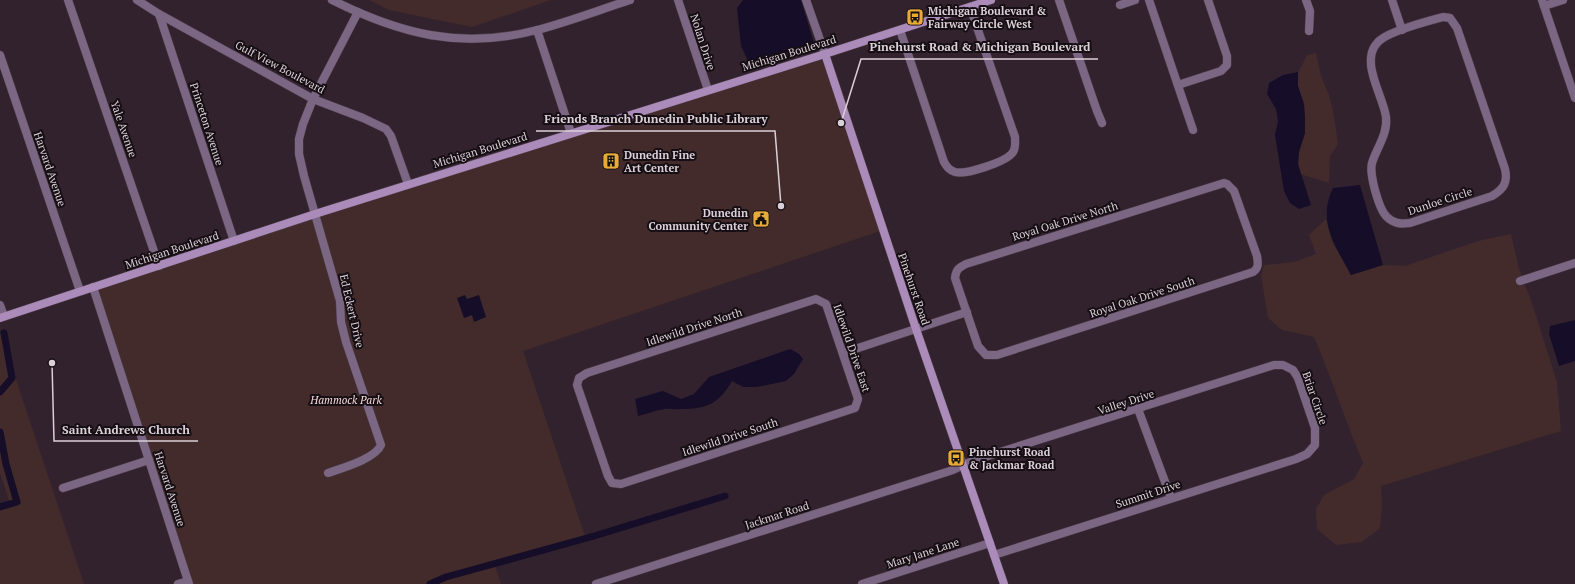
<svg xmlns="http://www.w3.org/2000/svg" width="1575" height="584" font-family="'PT Serif',serif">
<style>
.green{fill:#432b2b}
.water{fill:#160d28}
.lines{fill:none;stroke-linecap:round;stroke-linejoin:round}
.canal{stroke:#160d28;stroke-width:7}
.street-casing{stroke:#4d3e49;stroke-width:9}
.secondary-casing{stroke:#4d3e49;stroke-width:9}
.street{stroke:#7b6784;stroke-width:8}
.secondary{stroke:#ab8bb9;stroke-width:8}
.labels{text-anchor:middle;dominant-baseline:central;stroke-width:4;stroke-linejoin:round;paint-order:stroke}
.poi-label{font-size:11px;font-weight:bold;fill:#dbd0d7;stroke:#150e13;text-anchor:start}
.street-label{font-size:11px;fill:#dbd0d7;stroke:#150e13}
.park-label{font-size:11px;font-style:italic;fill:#f7d9d9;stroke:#150e13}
.leader{fill:none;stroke:#dbd0d7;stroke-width:1.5}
.callout-dot{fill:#dbd0d7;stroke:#150e13;stroke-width:1.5}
.callout-label{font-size:12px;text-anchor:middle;font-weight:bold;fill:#dbd0d7;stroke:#150e13;stroke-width:4;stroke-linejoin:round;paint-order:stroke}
</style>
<rect width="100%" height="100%" fill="#32222e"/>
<g class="green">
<path d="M369,0H551L472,27L389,10Z"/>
<path d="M1316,53L1321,76L1329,95L1333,110L1338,144L1330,156L1329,183L1300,174L1298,164L1299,152L1305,133L1304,104L1298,86V73L1307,55Z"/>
<path d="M825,54L883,230L523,351L586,539L495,566L501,584H186L93,287Z"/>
<path d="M1326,219L1332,241L1351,275L1383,265L1405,266L1478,241L1511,234L1519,269L1522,276L1516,278L1518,285L1524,283L1530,297L1557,382L1561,431L1381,486L1382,507L1380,528L1362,542L1336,545L1317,529L1316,509L1324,495L1354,479L1363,463C1346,422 1332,379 1314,337L1282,330L1268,318L1261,275L1264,265L1294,262L1316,254L1309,235Z"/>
<path d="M0,331L84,584H0V507L10,503L0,473Z"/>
</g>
<g class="water">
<path d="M743,0H801L814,43L750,65L741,46L737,8Z"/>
<path d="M1298,72V86L1304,104L1305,117V133L1299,152L1298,164L1311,205L1299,209L1290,203L1284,191L1275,135L1278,121L1276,109L1267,94L1269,83L1283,75Z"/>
<path d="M1360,185L1383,265L1351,275C1335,245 1317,222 1333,188Z"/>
<path d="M465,295L467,299L479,295L486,317L474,322L472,315L464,318L457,298Z"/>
<path d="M1575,320V361L1559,366L1549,334L1550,326Z"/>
<path d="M790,349L799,354L803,359L794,374L786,381L757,387H743L732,381C719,404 706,409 681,409C675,410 670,408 665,409C656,410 647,414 638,416L635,399L663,391L681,399L694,394L709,377Z"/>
</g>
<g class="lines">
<g class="canal">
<path d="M0,392L12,378L4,333"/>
<path d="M0,432L6,464L17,502L0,507"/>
<path d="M430,584L446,577L594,536L725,496"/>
</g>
<g class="street-casing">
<g id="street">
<path d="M68,0L159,266"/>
<path d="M137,0L159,14L313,99L363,118L386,129L391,136L408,184"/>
<path d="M332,0C400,34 461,50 537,30C568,22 599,10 630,0"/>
<path d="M678,0L708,90"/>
<path d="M806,0L825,54"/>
<path d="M1059,0L1097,111L1102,123"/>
<path d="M1149,0L1193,130"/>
<path d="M1306,0L1310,11L1309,31"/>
<path d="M1392,0L1402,30"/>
<path d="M1542,0L1575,98"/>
<path d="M1120,5L1135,0"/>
<path d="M1544,6L1563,0"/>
<path d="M159,14L234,241"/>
<path d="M1443,17L1450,18L1457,28L1505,169C1508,182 1504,189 1492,196L1410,223C1401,224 1394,224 1387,217C1379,210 1369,174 1372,163C1377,147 1388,134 1386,117C1383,95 1359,61 1378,42C1388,31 1428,21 1443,17Z"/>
<path d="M537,30L571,133"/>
<path d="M900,30L944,162C947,167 949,170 955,172C965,175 1007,162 1013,152C1016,148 1015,142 1015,137L970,7"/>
<path d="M0,55L80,291"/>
<path d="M1178,85L1221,71L1227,65V56L1208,0"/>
<path d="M1224,183L1227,184L1234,191L1257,256C1258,263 1259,268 1253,272L997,355H986L978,346L955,278C956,270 958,268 966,264Z"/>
<path d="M1520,281L1575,263"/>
<path d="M93,287L189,584"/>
<path d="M816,299L826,304L858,399L855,408L621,484L612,483L608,476L577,385L579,378L587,373Z"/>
<path d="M0,305L4,316"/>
<path d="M843,353L967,312"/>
<path d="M1138,409L1171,498"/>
<path d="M328,473C342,468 375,459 381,445L346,342L341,322L340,301L304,176L299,154V139L303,124L313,99L358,12"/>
<path d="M63,488L149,460"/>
<path d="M178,584L188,581"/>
<path d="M596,584L953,470L972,461L1274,365H1283L1293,370L1298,378L1315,428V445L1307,454L1296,459L994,555"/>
<path d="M862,584L990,543"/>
</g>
</g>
<g class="secondary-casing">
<g id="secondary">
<path d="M825,54L916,329L1004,584"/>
<path d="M0,318L315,214L825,54L991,0"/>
</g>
</g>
<use href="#street" class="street"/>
<use href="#secondary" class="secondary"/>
</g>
<defs>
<g id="bus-square" transform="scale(0.9)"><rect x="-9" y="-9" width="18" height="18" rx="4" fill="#e8ab37" stroke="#150e13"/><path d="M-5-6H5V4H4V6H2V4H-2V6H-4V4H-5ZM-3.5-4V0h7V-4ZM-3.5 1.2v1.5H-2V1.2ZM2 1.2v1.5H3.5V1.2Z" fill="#111"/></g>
<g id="building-square" transform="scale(0.9)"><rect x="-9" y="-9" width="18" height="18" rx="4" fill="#e8ab37" stroke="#150e13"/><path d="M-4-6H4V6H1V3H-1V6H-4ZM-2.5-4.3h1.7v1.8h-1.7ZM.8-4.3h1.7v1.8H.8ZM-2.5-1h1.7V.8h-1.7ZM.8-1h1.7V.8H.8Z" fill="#111"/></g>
<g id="civic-square" transform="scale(0.9)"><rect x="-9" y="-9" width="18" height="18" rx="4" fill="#e8ab37" stroke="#150e13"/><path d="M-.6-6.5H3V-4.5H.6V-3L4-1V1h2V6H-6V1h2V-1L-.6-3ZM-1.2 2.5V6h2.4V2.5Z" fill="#111"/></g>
</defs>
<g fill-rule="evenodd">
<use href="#bus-square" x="915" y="17"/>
<use href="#building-square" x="611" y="161"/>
<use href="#civic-square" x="761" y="219"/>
<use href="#bus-square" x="956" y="458"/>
</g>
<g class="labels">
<g class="poi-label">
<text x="928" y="11">Michigan Boulevard &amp;<tspan x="928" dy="13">Fairway Circle West</tspan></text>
<text x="624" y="155">Dunedin Fine<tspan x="624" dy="13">Art Center</tspan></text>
<text x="748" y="213" text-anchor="end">Dunedin<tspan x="748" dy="13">Community Center</tspan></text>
<text x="969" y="452">Pinehurst Road<tspan x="969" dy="13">&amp; Jackmar Road</tspan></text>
</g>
<g class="street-label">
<text transform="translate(703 42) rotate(72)">Nolan Drive</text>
<text transform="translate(789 53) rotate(-17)">Michigan Boulevard</text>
<text transform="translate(280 67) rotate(28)">Gulf View Boulevard</text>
<text transform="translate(207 124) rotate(72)">Princeton Avenue</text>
<text transform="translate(124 129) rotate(71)">Yale Avenue</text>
<text transform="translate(480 150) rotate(-17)">Michigan Boulevard</text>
<text transform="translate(50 169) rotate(71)">Harvard Avenue</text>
<text transform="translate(1440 201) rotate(-18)">Dunloe Circle</text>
<text transform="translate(1065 221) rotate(-17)">Royal Oak Drive North</text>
<text transform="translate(172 250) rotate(-18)">Michigan Boulevard</text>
<text transform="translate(914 289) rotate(71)">Pinehurst Road</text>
<text transform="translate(1142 297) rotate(-18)">Royal Oak Drive South</text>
<text transform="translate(352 311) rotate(77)">Ed Eckert Drive</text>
<text transform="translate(694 327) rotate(-18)">Idlewild Drive North</text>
<text transform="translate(852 348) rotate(71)">Idlewild Drive East</text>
<text transform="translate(1315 398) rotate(71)">Briar Circle</text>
<text transform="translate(1126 402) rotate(-18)">Valley Drive</text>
<text transform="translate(730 437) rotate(-18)">Idlewild Drive South</text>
<text transform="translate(170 489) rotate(72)">Harvard Avenue</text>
<text transform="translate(1148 494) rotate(-18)">Summit Drive</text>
<text transform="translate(777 515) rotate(-18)">Jackmar Road</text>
<text transform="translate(923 553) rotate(-18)">Mary Jane Lane</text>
</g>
<g class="park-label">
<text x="346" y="400">Hammock Park</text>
</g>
</g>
<path class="leader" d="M841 123L861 59H1098M781 206L775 131H536M52 363L54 441H198"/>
<g class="callout-dot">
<circle cx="841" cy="123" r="4"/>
<circle cx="781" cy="206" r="4"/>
<circle cx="52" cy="363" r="4"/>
</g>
<g class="callout-label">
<text x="980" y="51">Pinehurst Road &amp; Michigan Boulevard</text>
<text x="656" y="123">Friends Branch Dunedin Public Library</text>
<text x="126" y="434">Saint Andrews Church</text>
</g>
</svg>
